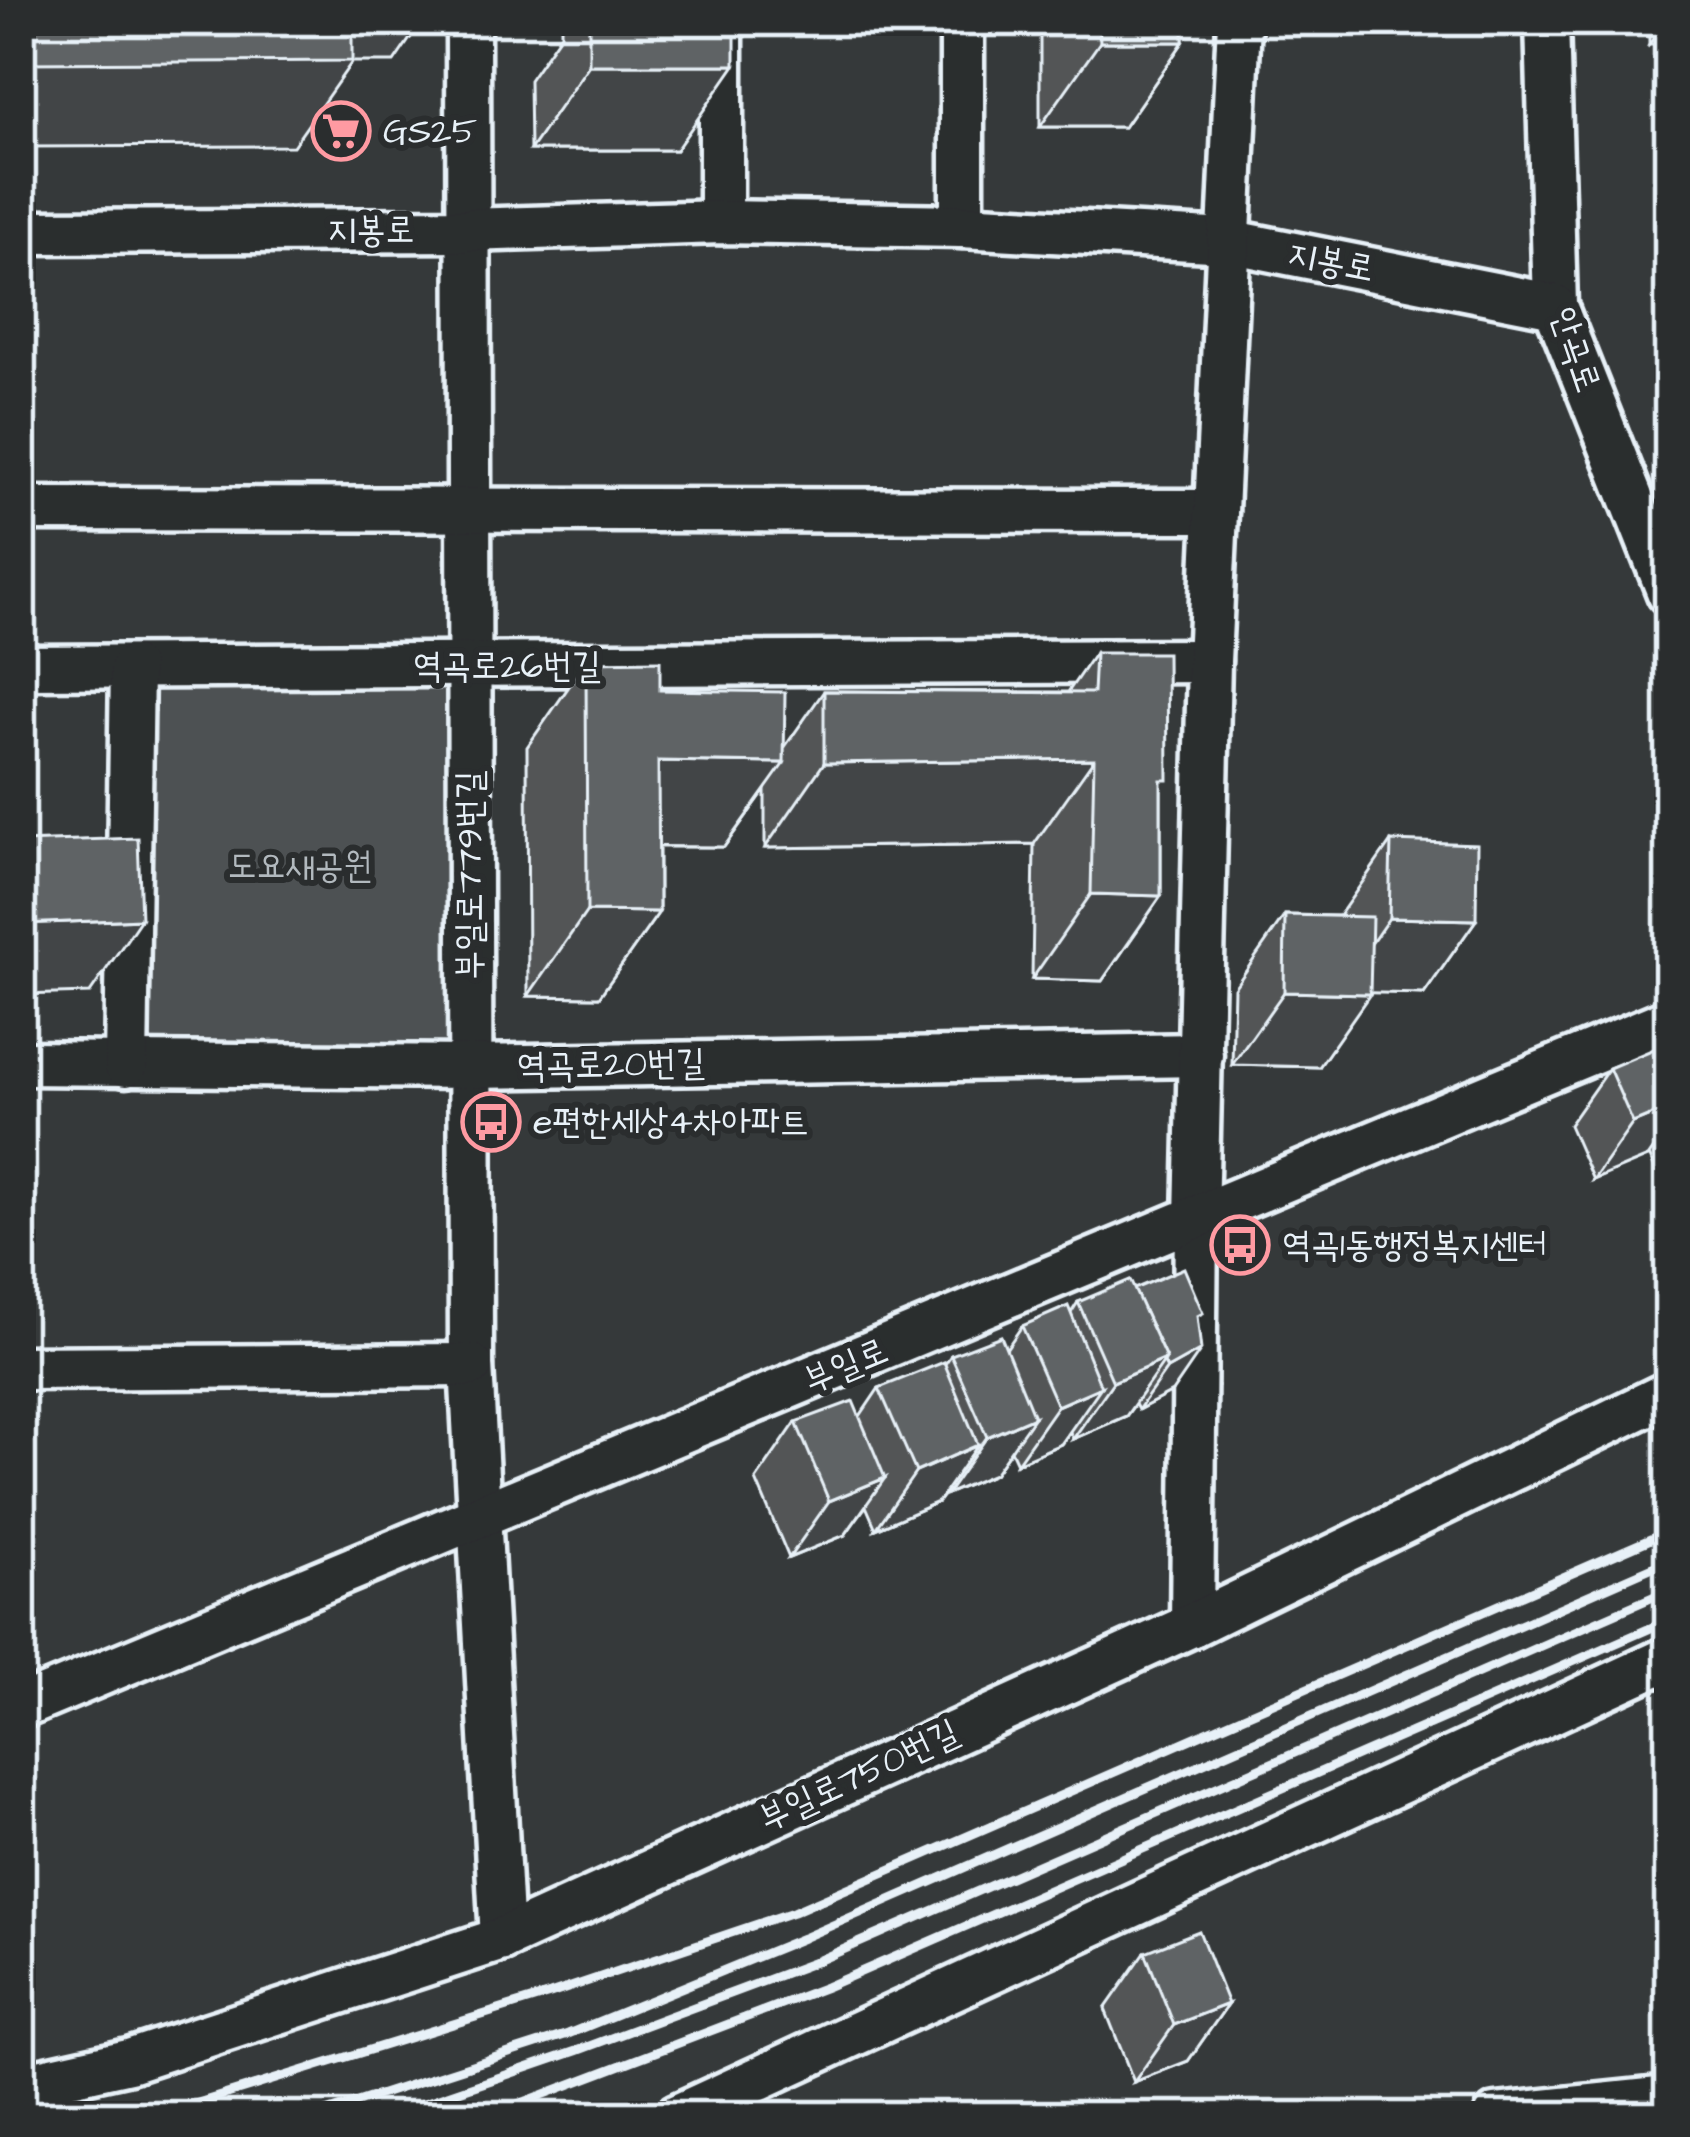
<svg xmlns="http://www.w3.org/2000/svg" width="1690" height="2137" font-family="'Architects Daughter','Poor Story',sans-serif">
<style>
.green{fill:#4d5152;stroke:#9aa1a5;stroke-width:3}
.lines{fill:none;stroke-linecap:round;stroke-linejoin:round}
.minor-casing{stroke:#e8f1f8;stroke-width:51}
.minor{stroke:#2a2d2e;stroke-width:42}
.rail{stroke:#e8f1f8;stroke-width:9}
.wall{fill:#525557;stroke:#e8f1f8;stroke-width:3}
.shaded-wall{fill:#424547;stroke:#e8f1f8;stroke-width:3}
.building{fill:#5f6365;stroke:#e8f1f8;stroke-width:3}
.labels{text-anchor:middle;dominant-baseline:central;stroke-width:12;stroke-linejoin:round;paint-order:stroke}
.poi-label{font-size:36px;fill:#e8f1f8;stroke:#2a2d2e;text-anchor:start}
.street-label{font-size:36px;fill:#e8f1f8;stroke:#2a2d2e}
.park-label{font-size:36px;fill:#b2b9be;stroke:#2a2d2e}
</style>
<rect width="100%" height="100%" fill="#35393a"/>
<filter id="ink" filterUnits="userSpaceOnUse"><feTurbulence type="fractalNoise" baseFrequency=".00833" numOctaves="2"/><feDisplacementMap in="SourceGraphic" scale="24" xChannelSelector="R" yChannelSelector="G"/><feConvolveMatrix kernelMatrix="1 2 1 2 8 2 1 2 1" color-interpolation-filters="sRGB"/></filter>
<g filter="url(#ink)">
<path class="green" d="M471,666L470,1067L126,1065L132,667Z"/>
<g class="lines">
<g class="minor-casing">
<g id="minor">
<path d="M468,21L471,1365L502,1939"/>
<path d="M1547,21L1555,306L1669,593"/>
<path d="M721,222V21"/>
<path d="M962,226V21"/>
<path d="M21,232L467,230L721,222L962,226L1228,241L1555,306"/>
<path d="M21,509L1216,511"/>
<path d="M21,667L1209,661"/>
<path d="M21,1063L470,1067L1201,1055"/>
<path d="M126,1065L132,667"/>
<path d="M21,1368L471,1365"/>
<path d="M1192,1625L1196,1219L1209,661L1239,21"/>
<path d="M21,1707L1669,1020"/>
<path d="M21,2085L129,2061L502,1939L1192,1625L1669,1393"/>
<path d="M677,2116L1669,1658"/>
<path d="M1496,2116L1669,2098"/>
</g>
</g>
<use href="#minor" class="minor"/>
<g class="rail">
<path d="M156,2116L550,1994L793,1912L1669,1531"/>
<path d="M314,2116L568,2034L803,1938L1669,1560"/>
<path d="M386,2116L576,2051L815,1962L1669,1590"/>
<path d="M487,2116L826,1987L1669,1620"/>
</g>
</g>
<g class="wall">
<path d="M561,21H735L676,150H530L529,80L561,34Z"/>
<path d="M1040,21H1183V42L1124,127H1040Z"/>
<path d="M1649,21H1669L1649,45Z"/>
<path d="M1095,653L1161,790V896L1102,981L1032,979L1034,844L765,848V790L724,847H659V912L599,997L528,996L527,747L586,662L660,690L784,748L824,691L1068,692Z"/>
<path d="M1391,841L1476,920L1424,994L1370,992L1319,1067L1232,1065L1234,988L1285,915L1339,916Z"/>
<path d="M1669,1046V1176L1660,1180L1649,1155L1593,1180L1569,1125L1609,1068Z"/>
<path d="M1134,1289L1197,1321L1172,1392L1138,1410L1135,1404L1126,1416L1073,1439L1070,1432L1061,1444L1017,1463L1011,1450L994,1474L947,1494L946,1491L938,1502L876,1529L866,1506L845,1535L789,1558L756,1480L796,1422L860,1416L879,1388L945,1364L951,1355L1006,1349L1022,1326L1071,1313L1078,1302Z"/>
<path d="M1145,1952L1228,2004L1188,2061L1134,2082L1105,2009Z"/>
</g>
<g class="shaded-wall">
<path d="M351,21H422L394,62H352L293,146L21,147V63Z"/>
<path d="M1666,21H1669V44L1649,45Z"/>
<path d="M1100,42H1183L1124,127H1040Z"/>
<path d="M589,65H735L676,150H530Z"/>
<path d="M1094,759L1034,844L765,848L824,763Z"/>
<path d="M658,761L784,763L724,847L599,846Z"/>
<path d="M1091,894L1161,896L1102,981L1032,979Z"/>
<path d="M587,911L659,912L599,997L528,996Z"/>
<path d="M1389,918L1476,920L1424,994L1338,992Z"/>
<path d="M141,919L90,993L21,995V924Z"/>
<path d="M1284,992L1370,994L1319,1067L1232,1065Z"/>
<path d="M1669,1108V1127L1648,1157L1593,1180L1633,1123Z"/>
<path d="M1201,1350L1172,1392L1138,1410L1167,1369Z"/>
<path d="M1166,1359L1126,1416L1073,1439L1113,1382Z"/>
<path d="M1101,1387L1061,1444L1017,1463L1057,1406Z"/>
<path d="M1034,1417L994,1474L947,1494L987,1437Z"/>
<path d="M978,1445L938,1502L876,1529L916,1472Z"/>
<path d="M885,1478L845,1535L789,1558L829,1501Z"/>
<path d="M1228,2004L1188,2061L1134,2082L1174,2025Z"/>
</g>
<g class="building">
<path d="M21,21H352V61L21,63Z"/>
<rect x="589" y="21" width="146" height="44"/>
<path d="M1099,21H1183V42H1100Z"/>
<path d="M1095,653H1167L1168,780H1161V896L1091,894L1094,759L824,763V691L1093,693Z"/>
<path d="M660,661V690L785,692L784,763L658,761L659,912L587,911L586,662Z"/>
<path d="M138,838L141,919L21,924V842Z"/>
<path d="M1391,841L1477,844L1476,920L1389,918Z"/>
<path d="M1285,915L1372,917L1370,994L1284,992Z"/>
<path d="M1668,1043L1669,1108L1633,1123L1609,1068Z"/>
<path d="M1184,1268L1203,1313L1197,1316L1201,1350L1167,1369L1164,1363L1166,1359L1134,1289Z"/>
<path d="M1130,1280L1166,1359L1113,1382L1078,1302Z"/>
<path d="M1068,1306L1101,1387L1057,1406L1022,1326Z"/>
<path d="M1001,1336L1034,1417L987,1437L951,1355Z"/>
<path d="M944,1362L978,1445L916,1472L879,1388Z"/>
<path d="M853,1401L885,1478L829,1501L796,1422Z"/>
<path d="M1199,1931L1228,2004L1174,2025L1145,1952Z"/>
</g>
</g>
<defs>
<g id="supermarket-ring" transform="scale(3)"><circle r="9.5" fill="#2a2d2e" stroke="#ff9aa2" stroke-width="1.5"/><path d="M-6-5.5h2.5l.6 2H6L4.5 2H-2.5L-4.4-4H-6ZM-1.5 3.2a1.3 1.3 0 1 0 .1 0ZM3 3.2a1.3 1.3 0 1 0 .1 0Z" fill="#ff9aa2"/></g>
<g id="bus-ring" transform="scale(3)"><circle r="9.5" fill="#2a2d2e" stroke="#ff9aa2" stroke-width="1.5"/><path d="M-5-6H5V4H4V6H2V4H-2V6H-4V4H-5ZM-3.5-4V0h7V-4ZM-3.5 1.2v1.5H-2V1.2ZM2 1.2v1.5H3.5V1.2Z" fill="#ff9aa2"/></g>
</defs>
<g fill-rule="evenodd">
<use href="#supermarket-ring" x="341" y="131"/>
<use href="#bus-ring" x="491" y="1122"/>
<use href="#bus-ring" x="1240" y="1245"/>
</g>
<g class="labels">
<g class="poi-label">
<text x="383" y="131">GS25</text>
<text x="533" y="1122">e편한세상4차아파트</text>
<text x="1282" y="1245">역곡1동행정복지센터</text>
</g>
<g class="street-label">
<text x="371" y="230">지봉로</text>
<text transform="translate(1331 262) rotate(11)">지봉로</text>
<text transform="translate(1575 350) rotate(71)">안곡로</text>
<text x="507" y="666">역곡로26번길</text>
<text transform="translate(470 875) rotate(-90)">부일로779번길</text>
<text transform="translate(611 1065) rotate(-1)">역곡로20번길</text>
<text transform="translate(846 1366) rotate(-23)">부일로</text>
<text transform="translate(859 1776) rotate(-25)">부일로750번길</text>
</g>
<g class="park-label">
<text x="300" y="866">도요새공원</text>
</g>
</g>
<rect width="1690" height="2137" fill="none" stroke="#2a2d2e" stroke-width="72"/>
<rect x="36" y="36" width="1618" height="2065" fill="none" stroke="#e8f1f8" stroke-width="4.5" filter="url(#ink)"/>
</svg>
